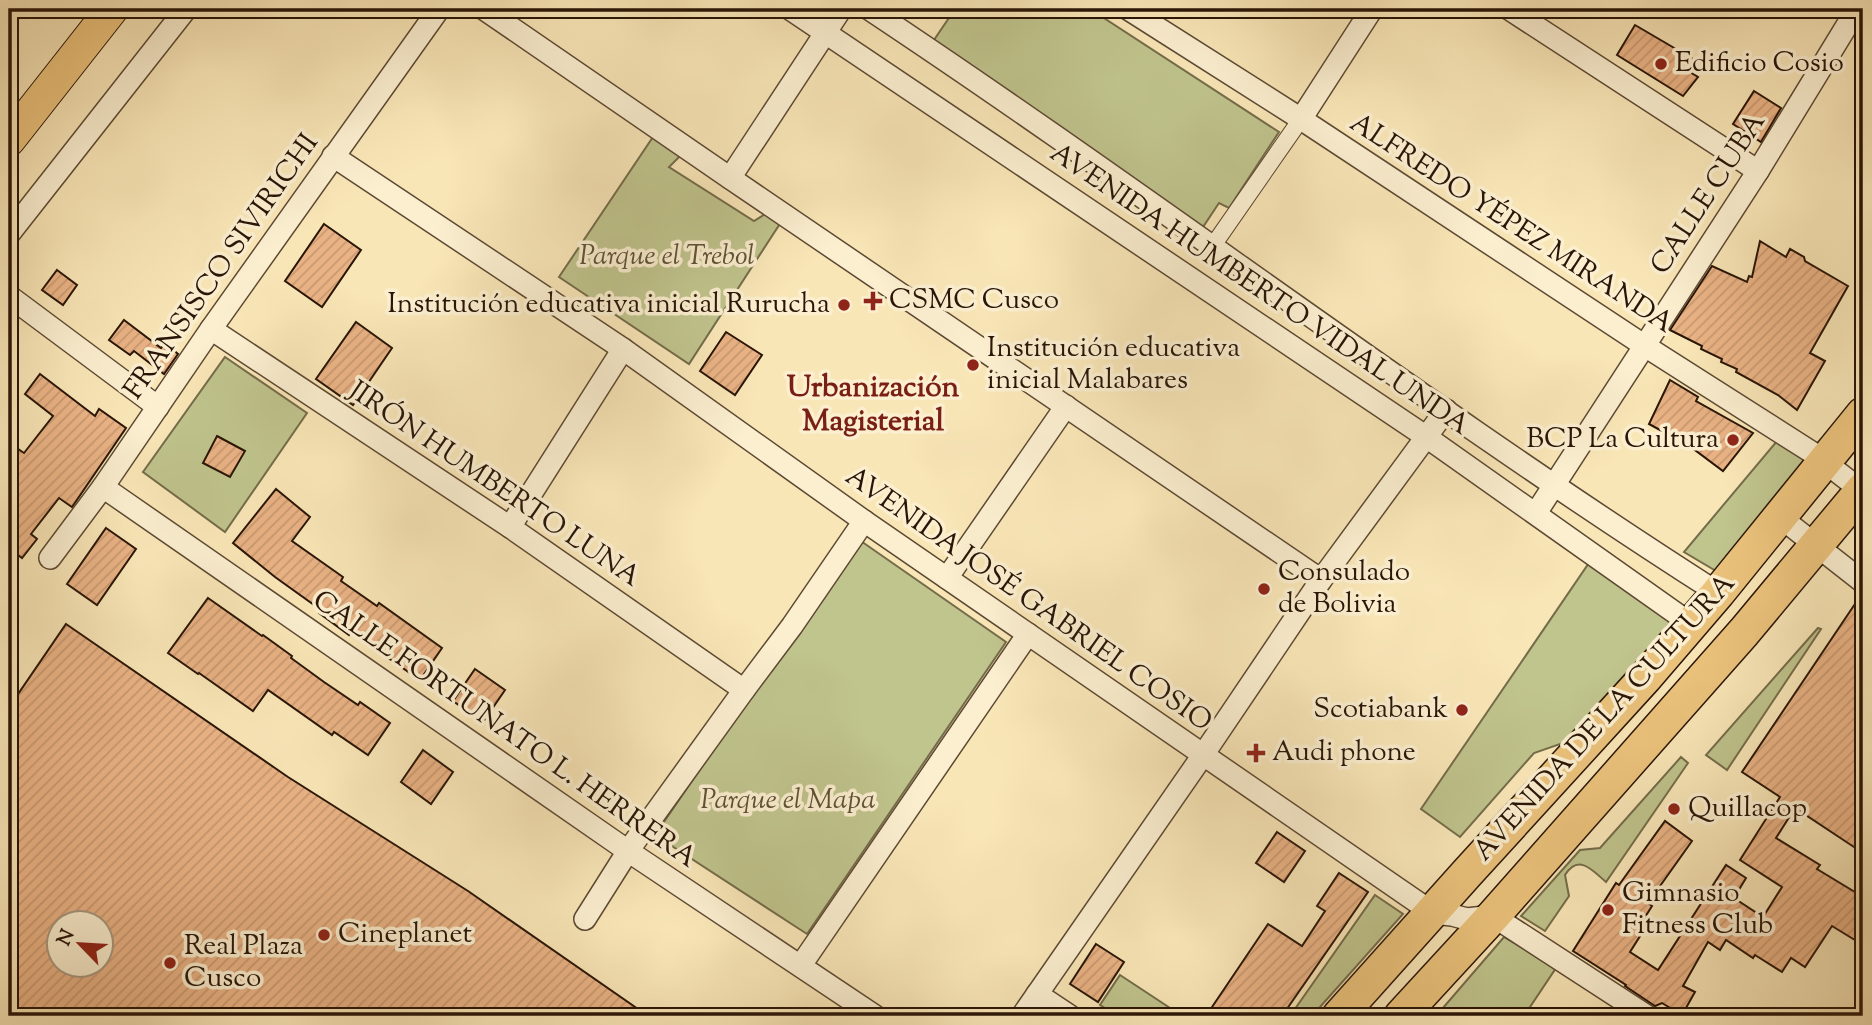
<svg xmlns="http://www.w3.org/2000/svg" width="1872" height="1025" font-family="'Sorts Mill Goudy',serif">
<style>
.park{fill:#c0c48d;stroke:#746c4a;stroke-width:2}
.building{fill:url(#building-hatch);stroke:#291507;stroke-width:2;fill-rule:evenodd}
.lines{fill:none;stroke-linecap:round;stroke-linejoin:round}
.pedestrian-casing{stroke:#5d4933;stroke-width:18}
.minor-casing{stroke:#5d4933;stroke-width:24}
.primary-casing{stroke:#291507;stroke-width:34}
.trunk-casing{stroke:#291507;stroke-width:36}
.pedestrian{stroke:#fbefd0;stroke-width:16}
.minor{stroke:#fbefd0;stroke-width:21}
.primary{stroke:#ecc37c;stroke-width:32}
.trunk{stroke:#ecc37c;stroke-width:33}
.poi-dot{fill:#8f2418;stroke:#fbefd0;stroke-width:2.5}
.labels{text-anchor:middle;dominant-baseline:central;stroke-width:7;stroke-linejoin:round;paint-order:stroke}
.poi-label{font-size:28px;fill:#291507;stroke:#fbefd0;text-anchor:start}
.street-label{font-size:28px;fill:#291507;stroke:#fbefd0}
.park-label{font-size:28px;font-style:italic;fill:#5e5236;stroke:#fbefd0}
.neighbourhood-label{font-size:30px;font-weight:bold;fill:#7a1f14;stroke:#fbefd0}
</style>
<defs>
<pattern id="building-hatch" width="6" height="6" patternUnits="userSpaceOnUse" patternTransform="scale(1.75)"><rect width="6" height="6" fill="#eab385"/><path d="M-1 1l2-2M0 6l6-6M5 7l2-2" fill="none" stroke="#c99971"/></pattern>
</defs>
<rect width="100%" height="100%" fill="#f9e6b7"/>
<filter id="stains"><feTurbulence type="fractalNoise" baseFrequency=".00286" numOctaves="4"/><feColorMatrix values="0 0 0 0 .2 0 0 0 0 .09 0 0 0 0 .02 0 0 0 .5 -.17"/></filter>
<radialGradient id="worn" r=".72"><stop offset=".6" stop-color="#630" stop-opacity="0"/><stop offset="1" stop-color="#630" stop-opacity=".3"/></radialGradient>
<g class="park">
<path d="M955,9H1090L1279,132L1229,208L1219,203L1201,230L934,40Z"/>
<path d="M655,134L682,154L669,167L754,221L770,211L783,219L689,364L559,277Z"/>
<path d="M225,357L307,413L225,532L143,472Z"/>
<path d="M1777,441L1808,462L1716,571L1684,552Z"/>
<path d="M858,539L1006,642L807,934L655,835Z"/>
<path d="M1591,560L1679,619L1566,742L1534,753L1460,837L1421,809Z"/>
<path d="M1818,628L1821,629L1727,770L1706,755Z"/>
<path d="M1681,757L1688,763L1606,882C1593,871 1579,853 1565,875L1569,896L1545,931L1521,916L1580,850L1600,848Z"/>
<path d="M1375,895L1403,914L1312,1016H1290Z"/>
<path d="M1504,937L1556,968L1524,1016H1436Z"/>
<path d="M1120,975L1170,1008L1164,1016H1118L1100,1005Z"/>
</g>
<g class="building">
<path d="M1635,25L1693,59L1685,69L1698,77L1683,96L1617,55Z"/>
<path d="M1754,91L1781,108L1761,142L1733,124Z"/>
<path d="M324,224L361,250L322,307L285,281Z"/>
<path d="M1760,241L1786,257L1790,249L1804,257L1805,261L1848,286L1810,353L1825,361L1797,410L1778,395L1736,372L1737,369L1721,362L1722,359L1701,349L1702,346L1670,330L1712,266L1747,282L1749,276L1752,277Z"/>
<path d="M57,270L77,285L63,305L42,290Z"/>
<path d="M124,320L161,348L165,343L178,354L164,374L134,351L130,355L109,340Z"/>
<path d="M356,322L392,348L353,405L316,379Z"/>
<path d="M726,332L762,355L735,395L700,371Z"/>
<path d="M40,374L95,416L99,409L126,428L72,507L59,498L31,534L37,539L22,558L9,548V456L15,447L24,453L53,416L25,394Z"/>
<path d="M1670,380L1698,397L1696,401L1753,433L1723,471L1672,433L1671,436L1649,424Z"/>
<path d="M217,436L245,451L230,477L203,463Z"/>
<path d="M276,489L310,517L292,541L343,577L341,581L377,606L379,603L442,648L420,680L351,632L349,635L319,613L321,610L275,577L233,543Z"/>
<path d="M106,528L136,549L97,605L67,584Z"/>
<path d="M1861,595H1863V853L1795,808L1776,838L1820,865L1817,869L1863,897L1860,907L1863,909V945L1832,926L1805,967L1791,958L1782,972L1755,955L1753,958L1726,940L1720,950L1708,942L1683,986L1695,992L1682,1015L1662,1003L1655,1006L1625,986L1626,985L1573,951L1616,883L1619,885L1665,821L1692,841L1648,903L1652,906L1637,930L1642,933L1630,952L1658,970L1726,865L1746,878L1734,898L1763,917L1782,887L1740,860L1780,797L1742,772Z"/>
<path d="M208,598L262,636L263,635L292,656L291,658L324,682L358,705L360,702L390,723L368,755L334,732L332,735L268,690L253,711L199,673L198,674L168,653Z"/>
<path d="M66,624L288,777L468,891L648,1016H25L9,1006V692L16,697ZM60,923H102V965H60Z"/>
<path d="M475,669L505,690L483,722L453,701Z"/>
<path d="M423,750L453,772L431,804L401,782Z"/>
<path d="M1277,832L1305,851L1284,882L1256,863Z"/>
<path d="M1339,873L1368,892L1282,1016H1206L1268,924L1302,946L1325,911L1317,906Z"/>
<path d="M1096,944L1124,962L1098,1002L1070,984Z"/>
</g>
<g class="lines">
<g class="pedestrian-casing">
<path id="pedestrian" d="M1212,247L1301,119"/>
</g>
<g class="minor-casing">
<g id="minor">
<path d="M484,9L730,178L1321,580"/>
<path d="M790,9L1425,436L1691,624"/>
<path d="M869,9C1155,199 1428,408 1718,593"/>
<path d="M1128,9L1301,119L1645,346L1813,453L1862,491"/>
<path d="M1509,9L1758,171"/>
<path d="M1301,119L1372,9"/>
<path d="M333,156L623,349L864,521L1433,913L1452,915L1467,919L1493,916L1647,1016"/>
<path d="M730,178L841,9"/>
<path d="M9,234L186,9"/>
<path d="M9,296L158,407"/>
<path d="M211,329L510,527L744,690"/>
<path d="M103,487L628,851L875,1016"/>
<path d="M1536,513L1758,171L1857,9"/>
<path d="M1780,517L1863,582"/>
<path d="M510,527L623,349"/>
<path d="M50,558L103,487L211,329L439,9"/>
<path d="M947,578L1066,406"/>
<path d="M585,919L628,851L744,690L792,626L864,521"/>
<path d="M801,965L1028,634"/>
<path d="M1037,994L1070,1016"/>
<path d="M1022,1016L1203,755L1321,580L1446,410"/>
</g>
</g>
<g class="primary-casing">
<path id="primary" d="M9,140L112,9"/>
</g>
<g class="trunk-casing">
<g id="trunk">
<path d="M1339,1016L1468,872L1645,678L1718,593L1863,414"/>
<path d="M1401,1016L1493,916L1744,632L1863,489"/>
</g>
</g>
<use href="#pedestrian" class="pedestrian"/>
<use href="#minor" class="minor"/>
<use href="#primary" class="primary"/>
<use href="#trunk" class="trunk"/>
</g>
<g class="poi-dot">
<circle cx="1661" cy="64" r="7"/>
<path d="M869.5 290.5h7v7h7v7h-7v7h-7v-7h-7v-7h7z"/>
<circle cx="844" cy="305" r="7"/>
<circle cx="973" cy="365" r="7"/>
<circle cx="1733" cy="440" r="7"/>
<circle cx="1264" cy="589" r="7"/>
<circle cx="1462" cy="710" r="7"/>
<path d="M1252.5 742.5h7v7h7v7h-7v7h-7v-7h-7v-7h7z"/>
<circle cx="1674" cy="809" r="7"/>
<circle cx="1608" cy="910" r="7"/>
<circle cx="324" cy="935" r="7"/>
<circle cx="170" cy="963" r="7"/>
</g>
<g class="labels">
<g class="poi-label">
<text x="1675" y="64">Edificio Cosio</text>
<text x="889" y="301">CSMC Cusco</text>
<text x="830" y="305" text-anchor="end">Institución educativa inicial Rurucha</text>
<text x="987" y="349">Institución educativa<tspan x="987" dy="32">inicial Malabares</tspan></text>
<text x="1719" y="440" text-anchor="end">BCP La Cultura</text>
<text x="1278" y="573">Consulado<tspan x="1278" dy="32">de Bolivia</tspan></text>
<text x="1448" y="710" text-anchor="end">Scotiabank</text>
<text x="1272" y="753">Audi phone</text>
<text x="1688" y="809">Quillacop</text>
<text x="1622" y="894">Gimnasio<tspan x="1622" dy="32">Fitness Club</tspan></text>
<text x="338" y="935">Cineplanet</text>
<text x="184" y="947">Real Plaza<tspan x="184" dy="32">Cusco</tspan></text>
</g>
<g class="street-label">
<text transform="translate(1709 194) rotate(-57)">CALLE CUBA</text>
<text transform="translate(1511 224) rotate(33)">ALFREDO YÉPEZ MIRANDA</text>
<text transform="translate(222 267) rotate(-55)">FRANSISCO SIVIRICHI</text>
<text transform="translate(1259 290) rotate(34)">AVENIDA HUMBERTO VIDAL UNDA</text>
<text transform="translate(494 485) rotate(34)">JIRÓN HUMBERTO LUNA</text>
<text transform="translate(1028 600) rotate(35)">AVENIDA JOSÉ GABRIEL COSIO</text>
<text transform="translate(1605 718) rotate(-48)">AVENIDA DE LA CULTURA</text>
<text transform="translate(504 730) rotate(35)">CALLE FORTUNATO L. HERRERA</text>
</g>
<g class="park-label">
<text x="667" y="257">Parque el Trebol</text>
<text x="788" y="801">Parque el Mapa</text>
</g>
<g class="neighbourhood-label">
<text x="873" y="388">Urbanización<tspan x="873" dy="34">Magisterial</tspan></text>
</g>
</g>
<rect width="1872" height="1025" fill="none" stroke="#f9e6b7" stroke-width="35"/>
<rect x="10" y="10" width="1851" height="1004" fill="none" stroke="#291507" stroke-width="3.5"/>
<rect x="18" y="18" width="1837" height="990" fill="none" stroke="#291507" stroke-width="2"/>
<g transform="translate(80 944) rotate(295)"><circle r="33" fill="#fbefd0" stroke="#a79880" stroke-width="2"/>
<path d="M0-5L12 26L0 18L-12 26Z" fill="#8f2418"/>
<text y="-10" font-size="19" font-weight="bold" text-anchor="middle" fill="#291507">N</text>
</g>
<rect width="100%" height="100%" filter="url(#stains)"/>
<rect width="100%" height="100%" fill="url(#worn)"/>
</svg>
